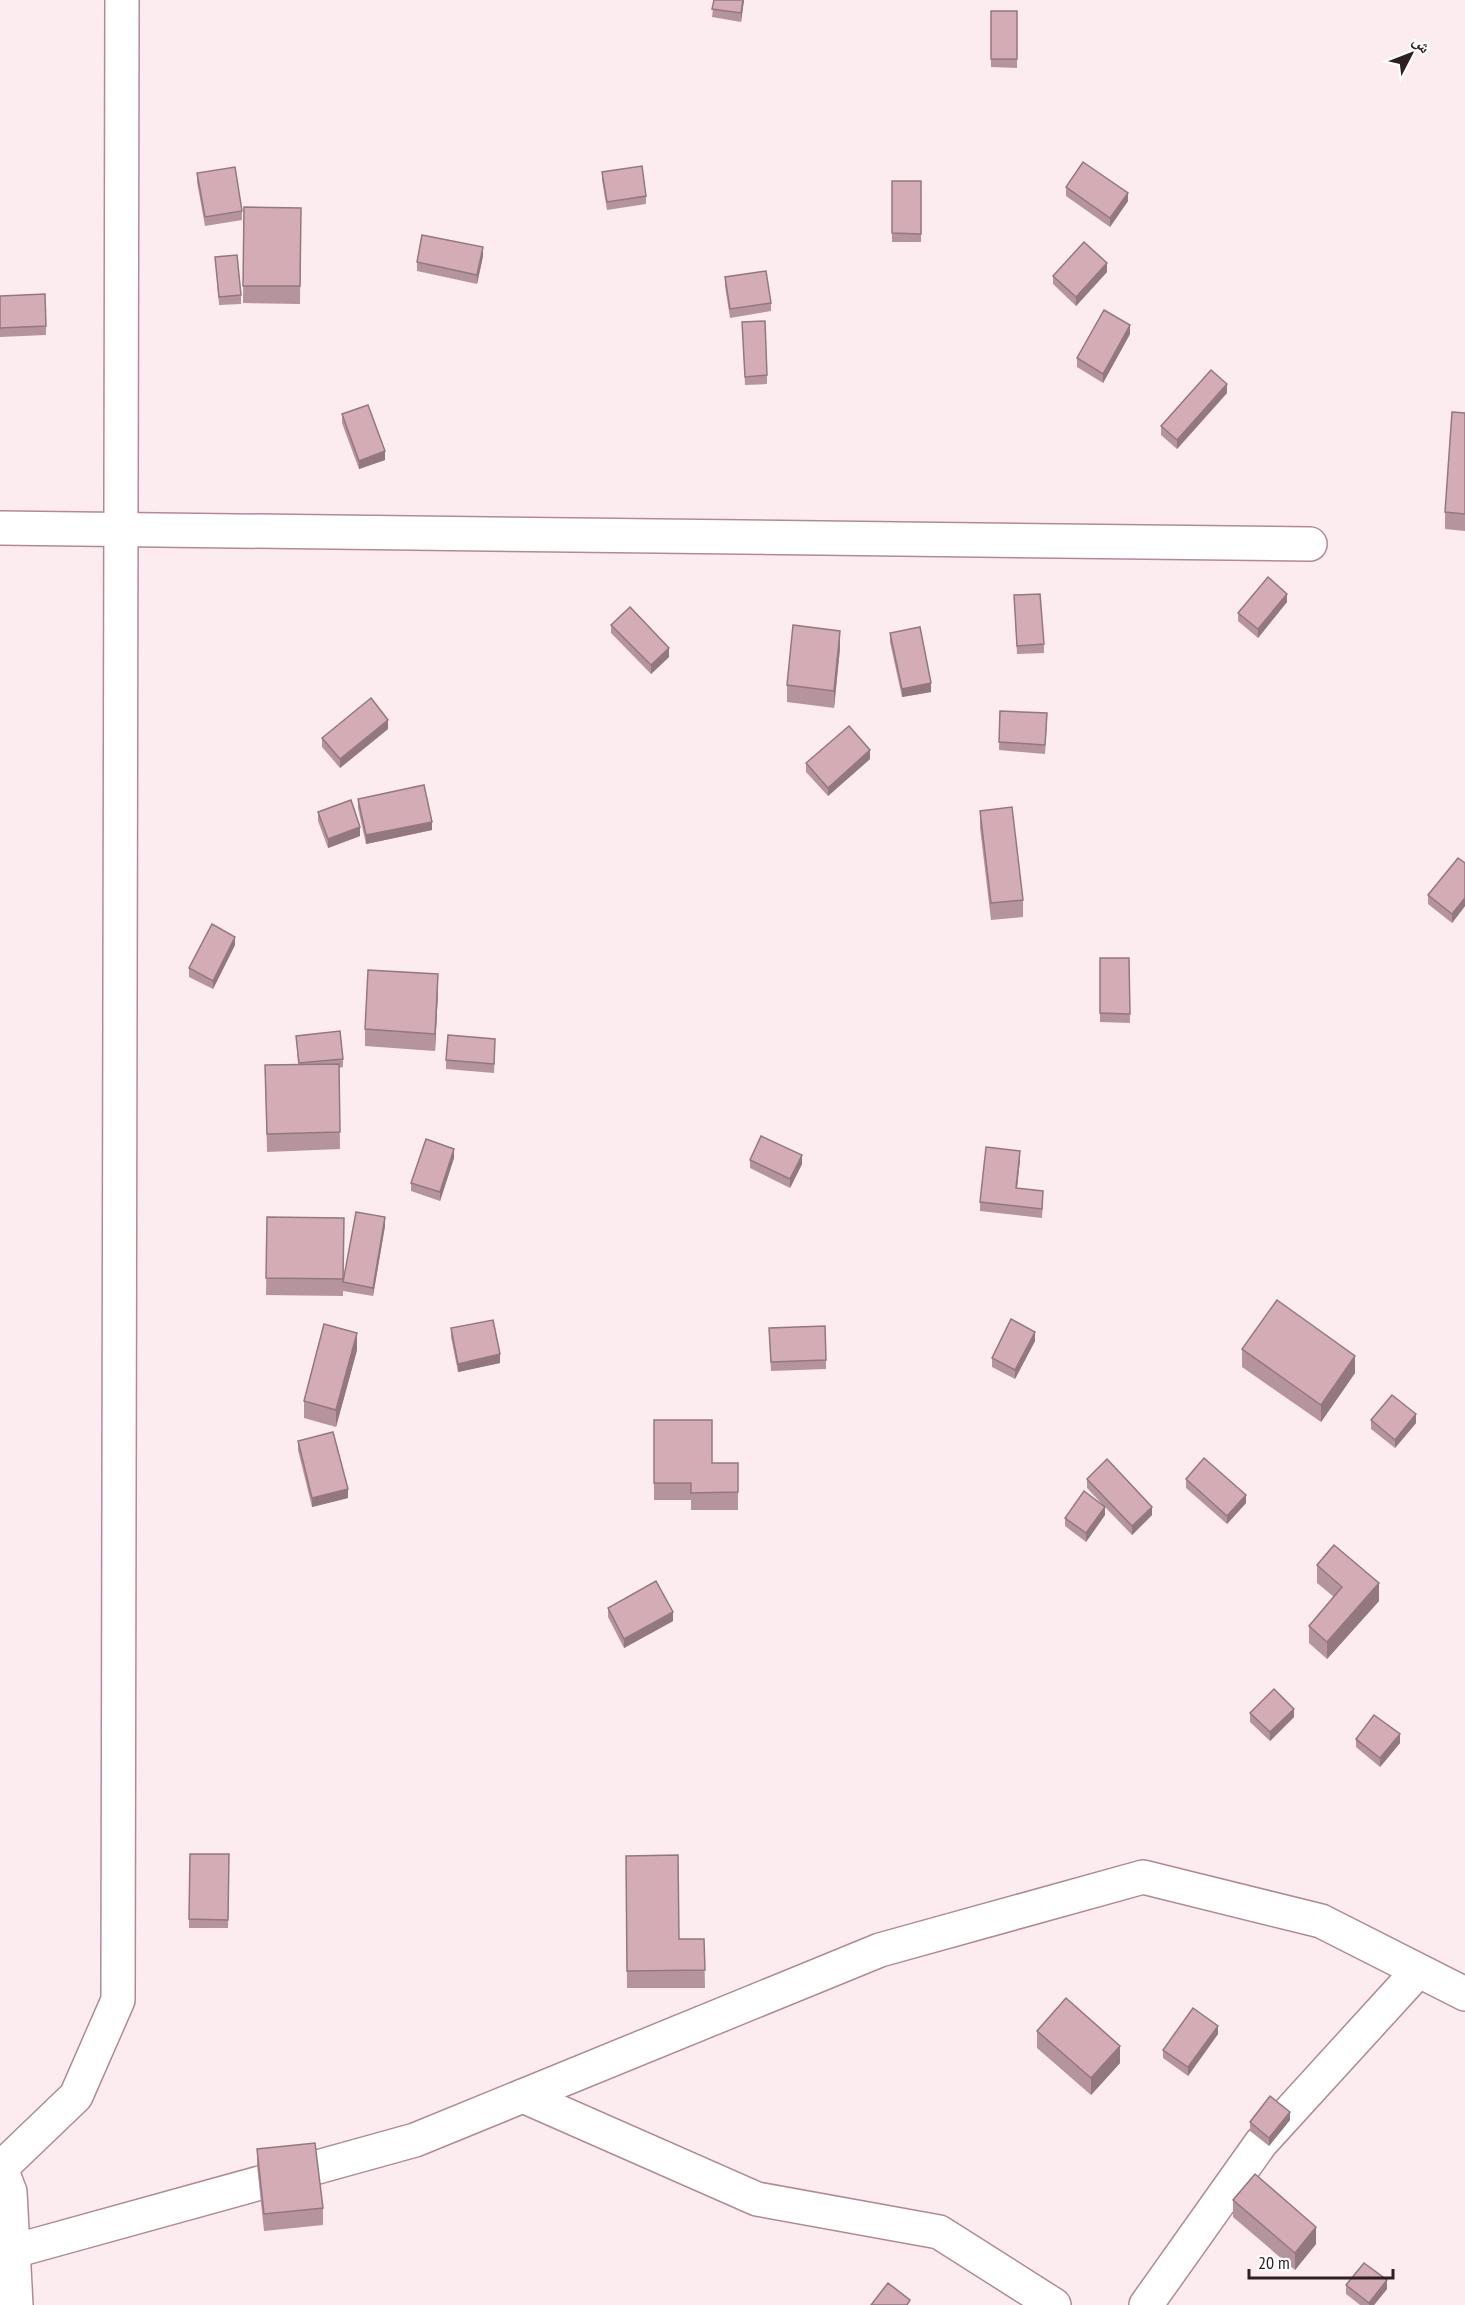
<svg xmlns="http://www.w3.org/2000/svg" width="1465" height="2305" font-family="'PT Sans Narrow','Noto Naskh Arabic',sans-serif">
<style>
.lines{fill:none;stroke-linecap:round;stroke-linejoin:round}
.minor-casing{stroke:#b08b95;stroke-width:36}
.minor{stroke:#fff;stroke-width:33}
.wall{fill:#b5949d}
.shaded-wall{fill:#94787f}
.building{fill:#d3acb6;stroke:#94787f;stroke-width:1.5}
</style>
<rect width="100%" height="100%" fill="#fcecef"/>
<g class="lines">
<g class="minor-casing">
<g id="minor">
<path d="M0,528L1310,544"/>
<path d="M523,2096L757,2199L939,2232L1054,2305"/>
<path d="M0,2166L10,2192L16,2305"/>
<path d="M2,2167L76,2096L118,2000L122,0"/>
<path d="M14,2251L415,2140L880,1950L1143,1877L1321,1921L1465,1994"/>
<path d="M1146,2305L1261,2143L1418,1971"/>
</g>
</g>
<use href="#minor" class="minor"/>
</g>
<g class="wall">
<path d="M714,0H744L741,22L712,17Z"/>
<path d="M991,11H1017V68L991,67Z"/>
<path d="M602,172L646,196V204L607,210L602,180Z"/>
<path d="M197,173L242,211V220L205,226L197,182Z"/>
<rect x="892" y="181" width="29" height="61"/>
<path d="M1066,187L1128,201L1110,227L1066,196Z"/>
<path d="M244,207L301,208L300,304L243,303Z"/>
<path d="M483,256L477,284L417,271V262Z"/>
<path d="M215,257L241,295V304L219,305Z"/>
<path d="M1107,272L1076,306L1053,284V276Z"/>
<path d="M725,277L771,303V311L730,318L725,286Z"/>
<path d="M0,296L46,326V335L0,337Z"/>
<path d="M742,322L767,375V384L745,385Z"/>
<path d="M1130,334L1103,383L1077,367V358Z"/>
<path d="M1227,393L1177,449L1161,435V426Z"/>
<path d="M1465,413V531L1445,529V512Z"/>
<path d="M342,414L385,460L359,469L342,423Z"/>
<path d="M1014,595L1044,644V653L1017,654Z"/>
<path d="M1287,602L1258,638L1238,621V613Z"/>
<path d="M611,625L669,657L651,674L611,633Z"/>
<path d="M890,633L931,692L902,697L890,642Z"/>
<path d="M840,648L834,708L787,702V685Z"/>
<path d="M1000,711L1047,722L1045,754L999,750Z"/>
<path d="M388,729L340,768L322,747V738Z"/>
<path d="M870,759L828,796L806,772V763Z"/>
<path d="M358,799L432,830L366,844L358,808Z"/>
<path d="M980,811L1023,900V917L991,920L980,828Z"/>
<path d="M318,812L360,836L328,848L318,821Z"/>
<path d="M1465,863V906L1452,923L1428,904V895Z"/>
<path d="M235,945L213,989L189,977V968Z"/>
<path d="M1100,958H1129L1130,1023L1100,1022Z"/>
<path d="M438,991L435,1051L365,1046V1029Z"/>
<path d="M296,1036L343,1059V1067L339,1068L340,1149L267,1152L265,1065L298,1064Z"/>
<path d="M495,1048L494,1073L446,1069V1060Z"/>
<path d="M454,1158L440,1201L411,1191V1183Z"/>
<path d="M750,1160L802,1164L790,1188L750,1168Z"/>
<path d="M1020,1160L1017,1188L1043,1199L1042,1218L980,1211V1202Z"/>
<path d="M267,1217L344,1218L343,1282L385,1226L373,1296L343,1291V1296L266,1295Z"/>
<path d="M451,1328L500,1363L458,1372L451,1337Z"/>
<path d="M769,1328L826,1360V1369L771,1371Z"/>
<path d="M1035,1341L1015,1379L992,1367V1358Z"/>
<path d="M1242,1349L1355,1373L1321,1422L1242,1367Z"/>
<path d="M357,1350L336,1427L304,1418V1401Z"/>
<path d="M654,1420L712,1463H738V1510H691V1500H654Z"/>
<path d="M1371,1420L1416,1423L1395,1448L1371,1429Z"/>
<path d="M298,1441L348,1498L312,1507L298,1450Z"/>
<path d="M1087,1479L1152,1515L1132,1535L1105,1507V1515L1086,1542L1065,1526V1518L1103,1505L1087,1488Z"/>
<path d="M1186,1479L1246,1503L1227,1524L1186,1488Z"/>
<path d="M1317,1565L1379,1601L1327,1659L1309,1643V1626L1334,1597L1317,1583Z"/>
<path d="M608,1608L673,1621L624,1648L608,1617Z"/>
<path d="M1250,1713L1294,1717L1270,1741L1250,1722Z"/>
<path d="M1356,1739L1400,1743L1380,1767L1356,1747Z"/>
<path d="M229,1854L228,1928H189V1919Z"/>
<path d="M626,1856L679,1939H704L705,1988H627Z"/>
<path d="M1037,2031L1120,2063L1091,2095L1037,2048Z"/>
<path d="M1218,2034L1188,2076L1163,2058V2050Z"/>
<path d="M1290,2120L1269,2146L1250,2131V2122Z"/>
<path d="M257,2149L323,2208V2225L264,2231L257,2166Z"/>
<path d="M1233,2200L1316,2244L1295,2270L1233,2217Z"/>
<path d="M1346,2285L1387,2289L1374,2305H1360L1346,2294Z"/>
</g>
<g class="shaded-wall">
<path d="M743,0H744L741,22V13Z"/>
<path d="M1128,193V201L1110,227V218Z"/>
<path d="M483,247V256L477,284V275Z"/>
<path d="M1107,263V272L1076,306V297Z"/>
<path d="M1130,325V334L1103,383V374Z"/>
<path d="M1227,384V393L1177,449V440Z"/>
<path d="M385,451V460L359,469V461Z"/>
<path d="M1287,594V602L1258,638V629Z"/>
<path d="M840,631V648L834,708V691Z"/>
<path d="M669,648V657L651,674V665Z"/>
<path d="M931,683V692L902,697V689Z"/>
<path d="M388,720V729L340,768V759Z"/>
<path d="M870,750V759L828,796V788Z"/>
<path d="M432,822V830L366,844V835Z"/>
<path d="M360,827V836L328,848V839Z"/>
<path d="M1465,898V906L1452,923V914Z"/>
<path d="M235,937V945L213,989V981Z"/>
<path d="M438,974V991L435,1051V1034Z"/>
<path d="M454,1149V1158L440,1201V1192Z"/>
<path d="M1020,1151V1160L1016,1196V1188Z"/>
<path d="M802,1155V1164L790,1188V1179Z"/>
<path d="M385,1217V1226L373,1296V1288Z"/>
<path d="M1035,1332V1341L1015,1379V1370Z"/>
<path d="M357,1333V1350L336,1427V1410Z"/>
<path d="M500,1354V1363L458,1372V1364Z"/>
<path d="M1355,1356V1373L1321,1422V1405Z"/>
<path d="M1416,1414V1423L1395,1448V1440Z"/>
<path d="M348,1489V1498L312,1507V1498Z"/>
<path d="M1246,1495V1503L1227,1524V1516Z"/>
<path d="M1105,1507V1515L1086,1542V1533Z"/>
<path d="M1152,1507V1515L1132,1535V1526Z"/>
<path d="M1379,1583V1601L1327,1659V1642Z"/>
<path d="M673,1612V1621L624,1648V1639Z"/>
<path d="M1294,1709V1717L1270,1741V1732Z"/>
<path d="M1400,1734V1743L1380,1767V1758Z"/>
<path d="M1218,2026V2034L1188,2076V2067Z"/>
<path d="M1120,2046V2063L1091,2095V2078Z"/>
<path d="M1290,2112V2120L1269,2146V2138Z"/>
<path d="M1316,2227V2244L1295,2270V2253Z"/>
<path d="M1387,2280V2289L1374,2305H1369V2303Z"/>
</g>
<g class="building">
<path d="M714,0H743L741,13L712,9Z"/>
<rect x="991" y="11" width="26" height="48"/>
<path d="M1083,162L1128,193L1110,218L1066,187Z"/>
<path d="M642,166L646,196L607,202L602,172Z"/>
<path d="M235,167L242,211L205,217L197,173Z"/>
<path d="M892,181H921V234L892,233Z"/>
<path d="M244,207L301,208L300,286H243Z"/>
<path d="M422,235L483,247L477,275L417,262Z"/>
<path d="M1084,242L1107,263L1076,297L1053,276Z"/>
<path d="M237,255L241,295L219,297L215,257Z"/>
<path d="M766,271L771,303L730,309L725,277Z"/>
<path d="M45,294L46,326L0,328V296Z"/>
<path d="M1104,310L1130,325L1103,374L1077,358Z"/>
<path d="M765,321L767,375L745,377L742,322Z"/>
<path d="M1211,370L1227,384L1177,440L1161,426Z"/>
<path d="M368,405L385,451L359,461L342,414Z"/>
<path d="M1452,412L1465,413V514L1445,512Z"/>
<path d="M1268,577L1287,594L1258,629L1238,613Z"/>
<path d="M1040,594L1044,644L1017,646L1014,595Z"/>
<path d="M630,607L669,648L651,665L611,625Z"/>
<path d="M793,625L840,631L834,691L787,685Z"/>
<path d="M920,627L931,683L902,689L890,633Z"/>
<path d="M371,698L388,720L340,759L322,738Z"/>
<path d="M1000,711L1047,713L1045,745L999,742Z"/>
<path d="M849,726L870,750L828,788L806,763Z"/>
<path d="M424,785L432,822L366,835L358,799Z"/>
<path d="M351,800L360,827L328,839L318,812Z"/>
<path d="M1012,807L1023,900L991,903L980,811Z"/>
<path d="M1458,858L1465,863V898L1452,914L1428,895Z"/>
<path d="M212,924L235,937L213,981L189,968Z"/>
<path d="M1100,958H1129L1130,1014L1100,1013Z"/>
<path d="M368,970L438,974L435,1034L365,1029Z"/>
<path d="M340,1031L343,1059L299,1063L296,1036Z"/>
<path d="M448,1035L495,1039L494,1064L446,1060Z"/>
<path d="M339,1064L340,1132L267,1134L265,1065Z"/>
<path d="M761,1136L802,1155L790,1179L750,1160Z"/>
<path d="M426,1139L454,1149L440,1192L411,1183Z"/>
<path d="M986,1147L1020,1151L1016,1188L1043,1191L1042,1209L980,1202Z"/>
<path d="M356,1212L385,1217L373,1288L343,1282Z"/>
<path d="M267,1217L344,1218L343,1279L266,1278Z"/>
<path d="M1277,1300L1355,1356L1321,1405L1242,1349Z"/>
<path d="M1011,1319L1035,1332L1015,1370L992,1358Z"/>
<path d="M493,1320L500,1354L458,1364L451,1328Z"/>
<path d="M324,1324L357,1333L336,1410L304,1401Z"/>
<path d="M825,1326L826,1360L771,1362L769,1328Z"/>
<path d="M1392,1395L1416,1414L1395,1440L1371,1420Z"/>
<path d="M654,1420H712V1463H738V1492L691,1493V1483H654Z"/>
<path d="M333,1432L348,1489L312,1498L298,1441Z"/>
<path d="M1204,1458L1246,1495L1227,1516L1186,1479Z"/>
<path d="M1107,1459L1152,1507L1132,1526L1087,1479Z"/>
<path d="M1084,1491L1105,1507L1086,1533L1065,1518Z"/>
<path d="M1334,1545L1379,1583L1327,1642L1309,1626L1342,1587L1317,1565Z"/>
<path d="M656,1581L673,1612L624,1639L608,1608Z"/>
<path d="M1274,1689L1294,1709L1270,1732L1250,1713Z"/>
<path d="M1374,1715L1400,1734L1380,1758L1356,1739Z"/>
<path d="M190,1854H229L228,1920L189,1919Z"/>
<path d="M678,1855L679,1939H704L705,1970L627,1971L626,1856Z"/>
<path d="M1066,1998L1120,2046L1091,2078L1037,2031Z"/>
<path d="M1193,2008L1218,2026L1188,2067L1163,2050Z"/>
<path d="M1270,2096L1290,2112L1269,2138L1250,2122Z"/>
<path d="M315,2143L323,2208L264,2214L257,2149Z"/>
<path d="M1255,2174L1316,2227L1295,2253L1233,2200Z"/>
<path d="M1364,2263L1387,2280L1369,2303L1346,2285Z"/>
<path d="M888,2283L910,2300L907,2305H871Z"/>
</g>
<g transform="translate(1411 54) rotate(48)" stroke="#ffffff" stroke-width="4.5" paint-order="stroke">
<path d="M0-4.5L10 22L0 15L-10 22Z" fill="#2e1f23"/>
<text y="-9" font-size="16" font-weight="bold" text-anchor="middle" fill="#2e1f23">ش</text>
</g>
<path d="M1249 2269v9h144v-9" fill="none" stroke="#2e1f23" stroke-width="3"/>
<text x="1258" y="2269" font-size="18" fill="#2e1f23" stroke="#ffffff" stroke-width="4.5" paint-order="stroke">20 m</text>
</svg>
